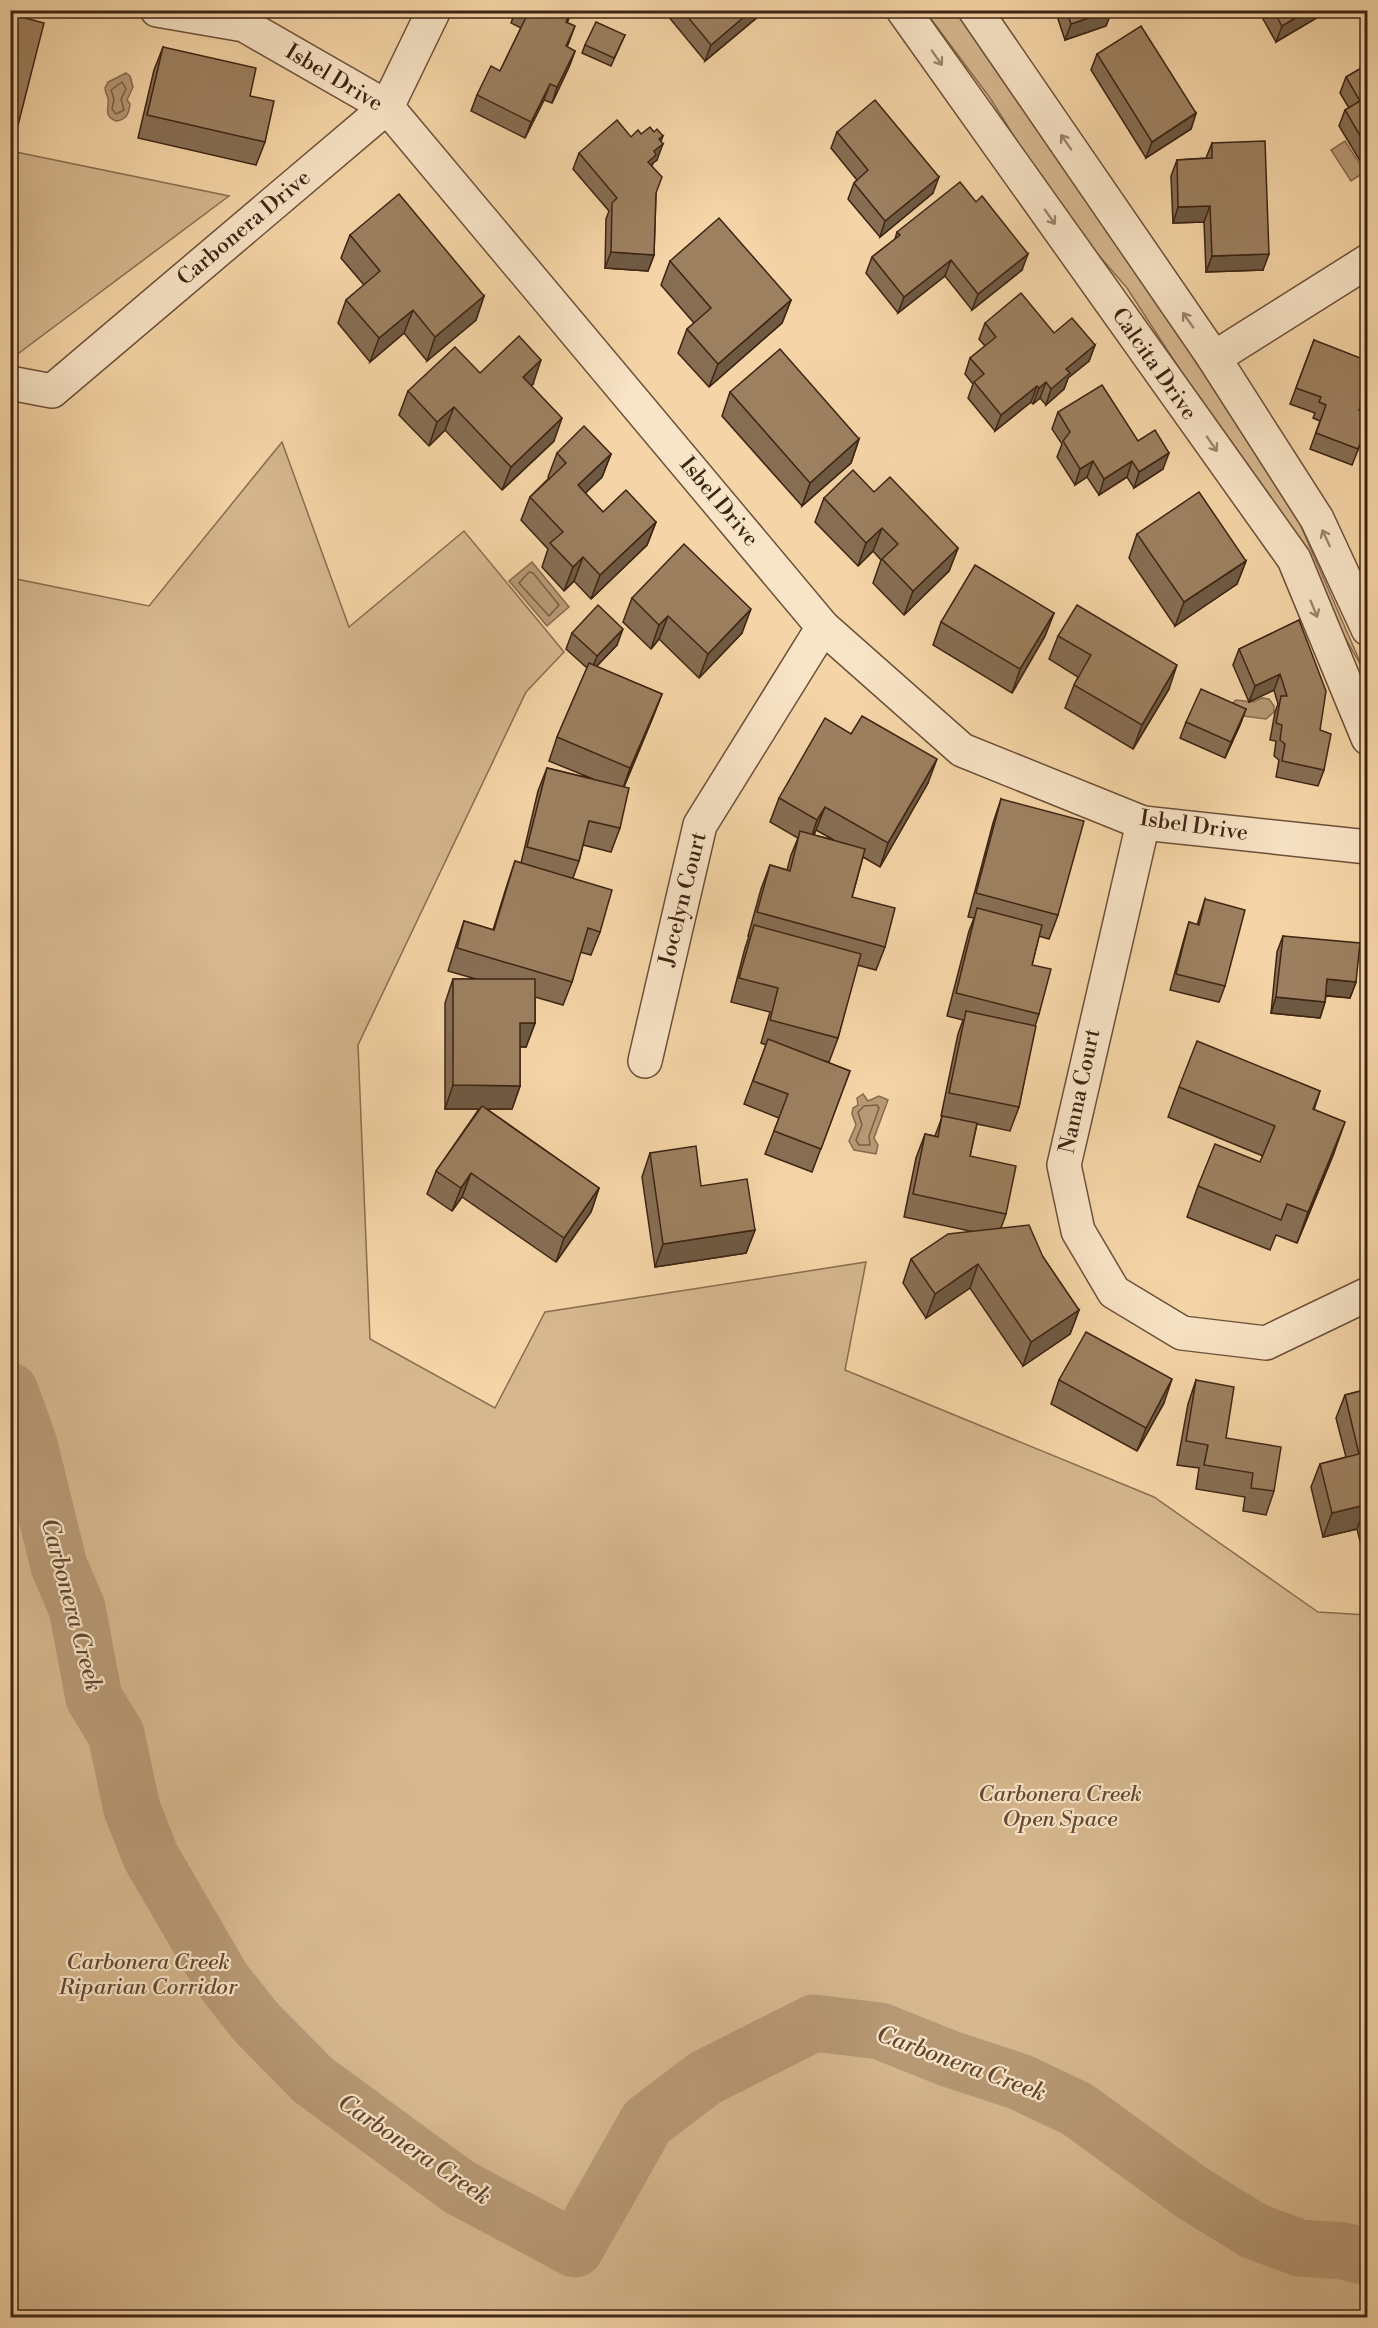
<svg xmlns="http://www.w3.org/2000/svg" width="1378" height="2328" font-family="'Libre Bodoni',serif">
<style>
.green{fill:#d6b78e;stroke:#8a6e50;stroke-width:1.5}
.water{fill:#b79975;stroke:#876a4e;stroke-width:1.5}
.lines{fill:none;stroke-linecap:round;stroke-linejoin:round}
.shore{stroke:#7a5e44;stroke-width:1.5}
.river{stroke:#b79975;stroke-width:57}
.minor-casing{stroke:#6c5038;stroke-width:36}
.minor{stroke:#f8e4c6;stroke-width:33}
.wall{fill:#876e53;stroke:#3e2413;stroke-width:1.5;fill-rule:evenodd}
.shaded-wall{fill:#6e5a43;stroke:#3e2413;stroke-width:1.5}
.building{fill:#9d8060;stroke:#3e2413;stroke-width:1.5}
.oneway{stroke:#9b846c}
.labels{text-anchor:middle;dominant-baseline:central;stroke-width:4.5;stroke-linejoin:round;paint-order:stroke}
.street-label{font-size:22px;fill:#3e2413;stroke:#f8e4c6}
.park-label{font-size:22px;font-style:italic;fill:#644932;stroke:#f8e4c6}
.water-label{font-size:24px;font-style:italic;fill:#624730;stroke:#f8e4c6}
</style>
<rect width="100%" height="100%" fill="#f5d5a7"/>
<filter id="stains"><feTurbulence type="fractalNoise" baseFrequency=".00333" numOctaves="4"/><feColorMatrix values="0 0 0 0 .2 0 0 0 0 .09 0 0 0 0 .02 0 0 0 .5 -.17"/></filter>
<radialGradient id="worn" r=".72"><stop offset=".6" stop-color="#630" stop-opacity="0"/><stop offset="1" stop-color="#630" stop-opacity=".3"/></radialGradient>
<g class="green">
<path d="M925,11H960L1071,167L1300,524L1364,671L1286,533L1127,288L1063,214L990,98Z"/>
<path d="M11,151L229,196L15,356L11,355Z"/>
<path d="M282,442L349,627L464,531L564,652L526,692L358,1045L370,1339L495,1408L545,1312L866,1262L845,1370L1154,1497L1318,1612L1367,1615V2317H11V578L149,606Z"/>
</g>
<g class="water">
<path d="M126,73L130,76L133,87L127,100L130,104C129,114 126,120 116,121C102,115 110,108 108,98C107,95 105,92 105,88L108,82Z"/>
<path d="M1345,141L1365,172L1351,181L1331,150Z"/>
<path d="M532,562L569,607L547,626L509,581Z"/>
<path d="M1262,698L1269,699L1274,706V712L1266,719L1236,715L1232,704L1236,700L1253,702Z"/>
<path d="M863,1094L868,1101L879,1096L888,1100L874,1138L878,1145L876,1154L854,1150L849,1141L856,1125L852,1114L853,1108L858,1105L857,1098Z"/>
</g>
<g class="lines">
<g class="shore">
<path d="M122,82L126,89L121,99L124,110L116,114L112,109L114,99L111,90Z"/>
<path d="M529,572L533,573L559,605L549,616L519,583Z"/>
<path d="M877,1105L879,1108L869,1136L870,1145H859L856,1140L862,1125L858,1112L864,1106Z"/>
</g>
<path class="river" d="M10,1391L29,1444L59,1566L77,1608L94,1698L116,1734L132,1809L151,1857L222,1979L255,2021L313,2080L459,2187L575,2249L647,2122L705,2078L814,2023L880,2031L950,2059L1020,2082L1077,2109L1191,2192L1254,2231L1300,2248L1343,2251L1368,2257"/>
<g class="minor-casing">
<g id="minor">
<path d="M157,10L244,25L387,107L823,627L962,750L1143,823L1368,847"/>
<path d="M903,10L1294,559L1368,738"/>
<path d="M975,10L1214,358L1317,519L1368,629"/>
<path d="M1214,358L1368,261"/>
<path d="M10,383L52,391L387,107L434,10"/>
<path d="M1143,823L1064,1165L1078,1231L1114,1292L1182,1333L1266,1343L1368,1294"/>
<path d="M645,1061L700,825L823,627"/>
</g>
</g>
<use href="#minor" class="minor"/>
</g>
<g class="wall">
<path d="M516,10H573L567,22L569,42L567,47L575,51L569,67L552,103L544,100L525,138L471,111L477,95L500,71L521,28L511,23Z"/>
<path d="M663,10H766L705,61Z"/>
<path d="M1055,10H1112L1106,26L1065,40Z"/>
<path d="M1266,10H1330L1276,42L1263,19Z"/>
<path d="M10,14L18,125L10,145Z"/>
<path d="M625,35L611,66L582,53L585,45Z"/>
<path d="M163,47L250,96L265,142L256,165L138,138L154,70Z"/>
<path d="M1097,54L1196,113L1191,129L1146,158L1091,70Z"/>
<path d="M1368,64V174L1339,126L1345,110L1349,108L1340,93L1346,77Z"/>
<path d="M837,132L933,193L880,237L848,199L854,183L857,180L831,148Z"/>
<path d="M641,134L661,141L657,160L653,163L652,166L656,193L654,255L648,271L605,268L606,219L609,211L573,169L579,153Z"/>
<path d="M1212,143L1263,270L1206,272L1204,222L1173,223L1171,176L1177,160L1206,158Z"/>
<path d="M897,232L1022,270L972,310L945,276L898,313L866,273L872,257L895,239Z"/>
<path d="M350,235L484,296L476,320L427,361L404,333L370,362L338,323L346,300L364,285L341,258Z"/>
<path d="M670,261L791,300L782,323L709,387L678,353L687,329L694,323L661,285Z"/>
<path d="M985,323L1054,333L1095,345L1089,361L1068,378L1064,389L1046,405L1040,398L1033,404L1031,402L995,431L968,398L973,384L965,374L970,358L985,346L979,339Z"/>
<path d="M1314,340L1360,410L1368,425L1352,465L1310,449L1320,421L1313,418L1315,413L1290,404Z"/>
<path d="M480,373L533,384L531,385L554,441L502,490L445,430L429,446L399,415L408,391Z"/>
<path d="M730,392L859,439L851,463L802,506L722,416Z"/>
<path d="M1058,412L1138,441L1163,469L1134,488L1127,477L1099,495L1087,477L1075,485L1057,457L1062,444L1052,429Z"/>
<path d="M557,453L611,454L602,477L585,493L603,512L656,522L647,545L591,599L574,581L564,591L542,567L548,549L521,520L530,497L549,478L548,477Z"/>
<path d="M874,492L958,548L949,571L904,615L873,583L881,560L873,551L858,566L815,522L824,498Z"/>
<path d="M1137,534L1246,561L1237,584L1175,626L1129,558Z"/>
<path d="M632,598L742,633L699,678L659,639L651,649L623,622Z"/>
<path d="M1054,613L1045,636L1012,693L933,645L941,622Z"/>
<path d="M1299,620L1320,730L1324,770L1318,786L1276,777L1279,760L1274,756L1276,741L1270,740L1275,712L1278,704L1274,690L1249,702L1233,665L1239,649Z"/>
<path d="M572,633L617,645L596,667L662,694L653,717L624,787L620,828L611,852L583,845L579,861L573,878L600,932L591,955L580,952L572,982L563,1005L535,997V1023L526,1047H520V1086L512,1109H487L599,1188L591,1212L556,1262L462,1197L452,1211L427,1194L436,1171L479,1109H445V1003L453,979H476L448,971L456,945L464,921L493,930L507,885L515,861L521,863L538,791L547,768L593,779L549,761L557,737L587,668L566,649Z"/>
<path d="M1058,636L1169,689L1133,749L1065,708L1074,685L1078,677L1049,659Z"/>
<path d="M1246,709L1240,725L1225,758L1180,738L1186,722Z"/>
<path d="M928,783L880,867L863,857L852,897L885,947L876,970L857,965L838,1038L829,1062L821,1060L850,1071L812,1172L765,1154L779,1118L744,1104L766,1045L761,1043L770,1012L731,1002L745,948L749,936H748L761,889L770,865L787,870L791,855L798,838L770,822L779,798ZM816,830L834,840L814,835Z"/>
<path d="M1001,799L1058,915L1049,939L1039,936L1032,965L1039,1014L1035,1026L1019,1107L1010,1131L977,1124L970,1156L1006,1214L1001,1228L1043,1257L1079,1310L1070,1334L1023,1366L970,1288L926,1318L903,1283L911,1259L970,1231L904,1217L916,1158L925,1134L935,1136L942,1117L941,1116L958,1034L963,1020L947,1016L969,931L974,918L968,917L993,823Z"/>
<path d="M1205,899L1225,986L1219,1002L1170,990L1184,939L1189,922L1197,925Z"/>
<path d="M1283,936L1356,982L1350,998L1326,996L1325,1002L1320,1018L1271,1013L1277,952Z"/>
<path d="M1179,1087L1320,1091L1314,1110L1334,1153L1297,1243L1276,1235L1270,1250L1187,1217L1198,1186L1260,1162L1263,1156L1168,1117Z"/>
<path d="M650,1153L701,1186L755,1230L746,1253L655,1267L642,1177Z"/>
<path d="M1059,1380L1164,1403L1137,1451L1051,1404Z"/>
<path d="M1196,1380L1226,1438L1274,1491L1266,1515L1243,1511L1245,1497L1196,1489L1199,1468L1177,1465L1188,1404Z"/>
<path d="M1368,1389V1543L1361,1545L1357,1529L1323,1537L1311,1487L1320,1464L1346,1457L1336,1418L1345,1395Z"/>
</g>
<g class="shaded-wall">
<path d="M571,10H573L560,38L566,22Z"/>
<path d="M752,10H766L705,61L711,45Z"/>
<path d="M1112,10L1106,26L1065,40L1071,24Z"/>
<path d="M1308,10H1330L1276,42L1282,26Z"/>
<path d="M575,26L569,42L560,62L566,46Z"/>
<path d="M575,51L569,67L552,103L557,87Z"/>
<path d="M550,84L544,100L525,138L531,122Z"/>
<path d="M1196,113L1191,129L1146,158L1152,142Z"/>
<path d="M663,136L659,147L663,144L657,160L653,163L650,171L648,162L659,139Z"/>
<path d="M939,177L933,193L880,237L885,221Z"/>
<path d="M1210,206L1204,222L1173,223L1178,207Z"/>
<path d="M611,252L654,255L648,271L605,268Z"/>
<path d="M1028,254L1022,270L972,310L978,294Z"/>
<path d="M1269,254L1263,270L1206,272L1212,256Z"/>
<path d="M951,260L945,276L898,313L904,297Z"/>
<path d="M484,296L476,320L427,361L435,337Z"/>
<path d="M791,300L782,323L709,387L718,364Z"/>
<path d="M413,310L404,333L370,362L379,338Z"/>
<path d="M1095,345L1089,361L1068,378L1064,389L1046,405L1051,389L1066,369Z"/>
<path d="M541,360L533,384L515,400L523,377Z"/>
<path d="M1046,382L1040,398L1033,404L1039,388Z"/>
<path d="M1037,386L1031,402L995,431L1001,415Z"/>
<path d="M454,407L445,430L429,446L437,422Z"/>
<path d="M562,418L554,441L502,490L511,467Z"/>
<path d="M859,439L851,463L802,506L810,483Z"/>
<path d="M1169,453L1163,469L1134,488L1139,472Z"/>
<path d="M611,454L602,477L569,509L578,485Z"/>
<path d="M1093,461L1087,477L1075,485L1080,469Z"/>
<path d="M1132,461L1127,477L1099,495L1104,479Z"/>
<path d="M656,522L647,545L591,599L600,575Z"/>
<path d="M882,528L873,551L858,566L866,543Z"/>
<path d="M958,548L949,571L904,615L913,591Z"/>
<path d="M583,557L574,581L564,591L573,567Z"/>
<path d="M1246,561L1237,584L1175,626L1184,602Z"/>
<path d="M751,609L742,633L699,678L708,654Z"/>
<path d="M1054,613L1045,636L1012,693L1020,669Z"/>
<path d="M668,616L659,639L651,649L659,625Z"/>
<path d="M623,629L617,645L591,672L597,656Z"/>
<path d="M1177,665L1169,689L1133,749L1142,725Z"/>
<path d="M1280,674L1274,690L1249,702L1255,686Z"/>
<path d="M662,694L653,717L622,791L630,768Z"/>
<path d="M1246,709L1240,725L1225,758L1231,742Z"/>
<path d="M937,759L928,783L880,867L888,843Z"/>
<path d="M825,807L816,830L809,844L817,820Z"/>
<path d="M1327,979L1356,982L1350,998L1322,995Z"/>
<path d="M1276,997L1325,1002L1320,1018L1271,1013Z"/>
<path d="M520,1023H535L526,1047L512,1046Z"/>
<path d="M453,1085L520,1086L512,1109H445Z"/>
<path d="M1345,1122L1334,1153L1297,1243L1308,1212Z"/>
<path d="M471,1173L462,1197L452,1211L461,1188Z"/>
<path d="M599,1188L591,1212L556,1262L564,1238Z"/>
<path d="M755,1230L746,1253L655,1267L663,1244Z"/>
<path d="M978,1264L970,1288L926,1318L935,1294Z"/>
<path d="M1079,1310L1070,1334L1023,1366L1031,1342Z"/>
<path d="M1172,1379L1164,1403L1137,1451L1146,1428Z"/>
<path d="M1365,1505L1357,1529L1323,1537L1332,1513Z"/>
<path d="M1368,1526V1543L1361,1545Z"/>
</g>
<g class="building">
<path d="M523,10H571L566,22L575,26L566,46L575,51L557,87L550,84L531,122L477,95L491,66L500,71L528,13Z"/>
<path d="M682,10H752L711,45Z"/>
<path d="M1066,10H1111L1071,24Z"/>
<path d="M1273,10H1308L1282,26Z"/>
<path d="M10,14L44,23L18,125L10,123Z"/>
<path d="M596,22L625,35L614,58L585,45Z"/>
<path d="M1141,26L1196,113L1152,142L1097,54Z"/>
<path d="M163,47L256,68L250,96L274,101L265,142L147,115Z"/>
<path d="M1368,64V149L1345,110L1360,101L1346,77Z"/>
<path d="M875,100L939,177L885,221L854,183L868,170L837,132Z"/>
<path d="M617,120L631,137L638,130L641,134L650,127L654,132L657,129L663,136L659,139L663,144L654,151L656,155L648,162L662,177L656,193L654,255L611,252L612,203L617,198L579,153Z"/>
<path d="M1265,141L1269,254L1212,256L1210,206L1178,207L1177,160L1212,158V143Z"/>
<path d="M960,182L976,202L982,196L1028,254L978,294L951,260L904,297L872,257L900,235L897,232Z"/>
<path d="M399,194L484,296L435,337L413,310L379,338L346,300L380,271L350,235Z"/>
<path d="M719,218L791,300L718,364L687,329L711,308L670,261Z"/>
<path d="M1021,293L1054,333L1072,318L1095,345L1066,369L1070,373L1051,389L1046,382L1039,388L1037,386L1001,415L974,382L984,374L970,358L996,337L985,323Z"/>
<path d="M519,336L541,360L523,377L562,418L511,467L454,407L437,422L408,391L455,347L480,373Z"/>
<path d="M1314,340L1368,361V389L1359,410L1368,413V424L1358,449L1316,433L1326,405L1319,402L1321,397L1296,388Z"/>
<path d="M780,349L859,439L810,483L730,392Z"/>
<path d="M1102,385L1138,441L1155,430L1169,453L1139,472L1132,461L1104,479L1093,461L1080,469L1063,441L1070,432L1058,412Z"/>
<path d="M584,426L611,454L578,485L603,512L626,490L656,522L600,575L583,557L573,567L550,543L563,532L530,497L566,463L557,453Z"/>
<path d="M853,470L874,492L890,477L958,548L913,591L882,559L898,544L882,528L866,543L824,498Z"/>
<path d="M1199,492L1246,561L1184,602L1137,534Z"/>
<path d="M684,544L751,609L708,654L668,616L659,625L632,598Z"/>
<path d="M975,565L1054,613L1020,669L941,622Z"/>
<path d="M598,605L623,629L597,656L572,633Z"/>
<path d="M1077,605L1177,665L1142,725L1074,685L1091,655L1058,636Z"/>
<path d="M1299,620L1326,691L1320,730L1331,734L1324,770L1282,761L1285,744L1280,740L1282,725L1276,723L1281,696H1287L1280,674L1255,686L1239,649Z"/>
<path d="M589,663L662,694L630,768L557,737Z"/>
<path d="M1201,689L1246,709L1231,742L1186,722Z"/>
<path d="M862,716L937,759L888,843L825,807L817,820L779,798L825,718L851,734Z"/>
<path d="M547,768L629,788L620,828L589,821L579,861L527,847Z"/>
<path d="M1001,799L1084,821L1058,915L976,893Z"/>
<path d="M800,831L865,849L852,897L895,908L885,947L757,912L770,865L790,871Z"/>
<path d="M515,861L612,890L600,932L588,928L572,982L457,948L464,921L494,930Z"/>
<path d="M1205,899L1245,910L1225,986L1176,974L1189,922L1199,925Z"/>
<path d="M977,908L1042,925L1032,965L1051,969L1039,1014L956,993Z"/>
<path d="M754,925L861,954L838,1038L770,1020L778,988L739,978Z"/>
<path d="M1283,936L1360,943L1356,982L1327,979L1325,1002L1276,997Z"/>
<path d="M453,979H535V1023H520V1086L453,1085Z"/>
<path d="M966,1011L1036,1026L1019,1107L949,1093Z"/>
<path d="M768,1039L850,1071L821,1149L774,1131L788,1094L753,1081Z"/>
<path d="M1197,1041L1320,1091L1313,1109L1345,1122L1308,1212L1287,1204L1281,1220L1198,1186L1215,1144L1260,1162L1275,1126L1179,1087Z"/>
<path d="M482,1106L599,1188L564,1238L471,1173L461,1188L436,1171Z"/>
<path d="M942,1116L977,1123L970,1156L1016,1166L1006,1214L913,1194L925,1134L938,1137Z"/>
<path d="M696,1146L701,1186L747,1179L755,1230L663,1244L650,1153Z"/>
<path d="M1029,1225L1043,1257L1079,1310L1031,1342L978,1264L935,1294L911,1259L948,1234Z"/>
<path d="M1086,1332L1172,1379L1146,1428L1059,1380Z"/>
<path d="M1196,1380L1234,1387L1226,1438L1281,1447L1274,1491L1251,1488L1253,1473L1204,1465L1208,1445L1186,1441Z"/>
<path d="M1368,1389V1515L1365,1505L1332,1513L1320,1464L1359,1454L1345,1395Z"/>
</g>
<defs><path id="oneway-shaft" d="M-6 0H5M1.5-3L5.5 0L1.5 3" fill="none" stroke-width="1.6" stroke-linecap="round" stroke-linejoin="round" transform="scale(1.5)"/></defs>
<g class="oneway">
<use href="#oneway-shaft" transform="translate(937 58) rotate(55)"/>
<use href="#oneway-shaft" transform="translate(1066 142) rotate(-125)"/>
<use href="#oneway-shaft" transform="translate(1050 217) rotate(55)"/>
<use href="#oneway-shaft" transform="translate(1188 320) rotate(-125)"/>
<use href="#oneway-shaft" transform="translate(1212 444) rotate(55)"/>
<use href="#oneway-shaft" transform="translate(1326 538) rotate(-115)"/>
<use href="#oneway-shaft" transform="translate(1314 609) rotate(68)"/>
</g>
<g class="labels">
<g class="street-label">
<text transform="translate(334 78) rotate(31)">Isbel Drive</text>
<text transform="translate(244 228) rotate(-40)">Carbonera Drive</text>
<text transform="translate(1154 364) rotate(55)">Calcita Drive</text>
<text transform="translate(719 502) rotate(50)">Isbel Drive</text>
<text transform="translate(1194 826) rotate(8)">Isbel Drive</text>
<text transform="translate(683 899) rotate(-76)">Jocelyn Court</text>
<text transform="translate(1080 1091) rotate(-78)">Nanna Court</text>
</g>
<g class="park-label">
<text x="1060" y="1794">Carbonera Creek<tspan x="1060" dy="25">Open Space</tspan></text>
<text x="148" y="1962">Carbonera Creek<tspan x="148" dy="25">Riparian Corridor</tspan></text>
</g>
<g class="water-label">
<text transform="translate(71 1605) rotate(75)">Carbonera Creek</text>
<text transform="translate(961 2064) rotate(20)">Carbonera Creek</text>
<text transform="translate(414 2150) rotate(34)">Carbonera Creek</text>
</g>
</g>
<rect width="1378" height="2328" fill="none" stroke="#f5d5a7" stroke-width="36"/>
<rect x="12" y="12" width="1354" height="2304" fill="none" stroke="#3e2413" stroke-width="3"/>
<rect x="18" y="18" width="1342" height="2292" fill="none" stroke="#3e2413" stroke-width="1.5"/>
<rect width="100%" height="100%" filter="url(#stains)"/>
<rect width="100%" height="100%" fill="url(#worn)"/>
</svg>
